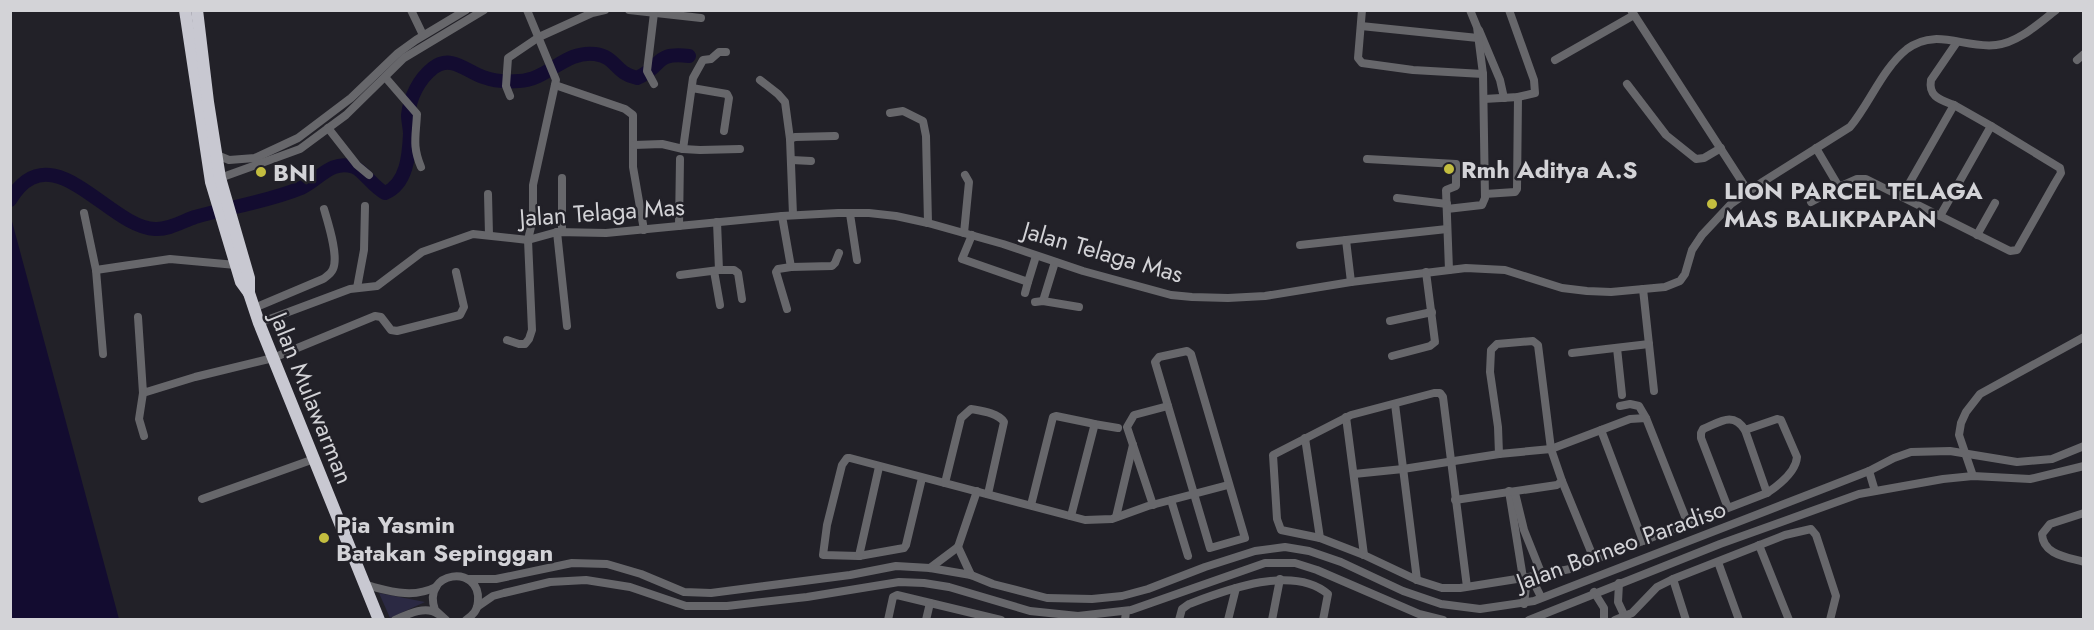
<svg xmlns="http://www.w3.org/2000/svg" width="2094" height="630" font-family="Jost,sans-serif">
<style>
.green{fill:#2b2943}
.water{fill:#130c30}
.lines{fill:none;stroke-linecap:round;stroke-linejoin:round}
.river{stroke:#130c30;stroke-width:14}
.minor{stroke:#67676b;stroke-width:8}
.highway{stroke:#c8c8d1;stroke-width:12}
.poi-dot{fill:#c3bd3f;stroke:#222128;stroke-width:2}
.labels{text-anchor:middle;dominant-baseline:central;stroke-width:5;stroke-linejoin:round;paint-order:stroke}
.poi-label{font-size:24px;font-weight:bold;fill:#d3d3d7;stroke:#222128;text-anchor:start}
.street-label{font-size:24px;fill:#d3d3d7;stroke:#222128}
</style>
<rect width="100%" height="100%" fill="#222128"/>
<path class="green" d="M379,593L425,602L390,618Z"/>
<path class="water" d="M10,214L119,619H11Z"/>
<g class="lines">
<path class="river" d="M10,200C52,130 109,228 155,229C169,230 183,221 195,217C230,207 267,202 301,188C319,180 331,159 354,167C363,170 373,187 385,193C407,184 409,155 410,134C410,128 408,121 408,115C410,97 419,79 433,68C451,54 466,71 483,77C494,81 508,82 519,81C548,80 565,50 595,54C617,57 614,73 637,78C664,66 653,52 689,56"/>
<g class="minor">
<path d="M411,10L423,35"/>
<path d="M629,10L701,18"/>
<path d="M1362,10L1358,58L1362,63L1413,70L1483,74"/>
<path d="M1631,10L1748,191"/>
<path d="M1361,26L1478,38"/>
<path d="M1479,30L1500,80L1504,98"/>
<path d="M1555,60L1634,15"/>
<path d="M2077,60L2084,54"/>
<path d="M385,77L417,114C416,136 412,146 421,167"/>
<path d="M760,80L778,94L785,102L790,139"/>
<path d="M654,84L647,71L654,13"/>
<path d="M1627,84L1666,135L1696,159L1704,158L1721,148"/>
<path d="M555,85L625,109L633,115V167L644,230"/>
<path d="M692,88L727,94L729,98L724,131"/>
<path d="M510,96L506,86L508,58L539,37L592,13L605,10"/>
<path d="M1484,99L1518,97L1535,93L1534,80L1509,10"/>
<path d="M890,113L903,111L923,121L926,136L928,223"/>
<path d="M328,128L357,165L369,175"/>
<path d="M634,145L662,144L683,149L700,150L740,149"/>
<path d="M1816,148L1839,187L1857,179H1866L2010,251L2017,250L2055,183L2061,173L2060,168L1991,126L1954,105"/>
<path d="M683,149L693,78L703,60L711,59L719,52H726"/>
<path d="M217,155L229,160L255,158L298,138L351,98L398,53L416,40L466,10"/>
<path d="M1367,159L1456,164V186L1446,190L1449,270"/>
<path d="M792,160L811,161"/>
<path d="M220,178L300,149L346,115L404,58L484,10"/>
<path d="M562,178V232"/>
<path d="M488,194L489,235"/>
<path d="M1485,194L1515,192L1517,189L1518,97"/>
<path d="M1902,196L1954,105C1941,100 1928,97 1931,80L1957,42"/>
<path d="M1397,198L1447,204"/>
<path d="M1811,202L1839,187"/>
<path d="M1447,209L1482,205L1485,198L1483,74L1477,27L1470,10"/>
<path d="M84,213L96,270"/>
<path d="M850,214L857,260"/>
<path d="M793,215L790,139L795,137L835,136"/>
<path d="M782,216L791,267L778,269L776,272L787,309"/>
<path d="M1940,216L1991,126"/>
<path d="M679,226L680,159"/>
<path d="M557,232L567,326"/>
<path d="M964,233L969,182L965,175"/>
<path d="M972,235L962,259L1028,282L1036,256"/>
<path d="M1977,235L1995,203"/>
<path d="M1346,240L1351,282"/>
<path d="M1300,245L1447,229"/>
<path d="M791,267L832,266L835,263L839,253"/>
<path d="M719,270H734L738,273L742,299"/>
<path d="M714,271L720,305"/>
<path d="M680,275L719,270L717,222"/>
<path d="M357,288L364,250L365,206"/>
<path d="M1643,289L1654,391"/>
<path d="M1025,293L1028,282"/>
<path d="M1043,301L1055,262"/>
<path d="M1035,302L1043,301L1079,307"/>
<path d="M254,308L323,279C327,276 331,274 333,269C339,256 328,223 324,209"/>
<path d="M138,317L143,393L195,377L273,358L375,316L381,317L391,330L397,331L460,315L464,307L456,272"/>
<path d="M1390,321L1432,312"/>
<path d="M259,323L350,289L377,286L422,252L473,234L528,240L557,232L606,233L782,216L838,213H869L896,216L928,223L1003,244L1083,271L1171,295L1192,297L1228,298L1265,296L1351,282L1466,268L1505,270L1562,288L1587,291L1611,292L1665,287L1680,281L1685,274L1692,250L1702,235L1731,204L1761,183L1850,127C1870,103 1882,69 1907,49C1937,27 1964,49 1996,45C2018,43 2039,23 2056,10"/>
<path d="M507,340L519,344H525L529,339L532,330L528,240L533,218V185L556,80L527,10"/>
<path d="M1617,348L1622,395"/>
<path d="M1187,351L1191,354L1245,538L1210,548L1155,362L1159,357Z"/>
<path d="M1572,353L1649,344"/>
<path d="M103,354L96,270L170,259L236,265"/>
<path d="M1392,356L1430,346L1435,342L1426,272"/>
<path d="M143,393L139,419L144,436"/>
<path d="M1395,404L1417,580"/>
<path d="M1620,406L1630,404L1639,406L1646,418"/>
<path d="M1346,417L1364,555"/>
<path d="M1094,424L1118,428"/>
<path d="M1601,430L1643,541"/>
<path d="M1745,430L1767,493"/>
<path d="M1305,438L1320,538"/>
<path d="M1869,471L1875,491"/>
<path d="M1354,474L1403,469L1499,454L1551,449L1630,419L1646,418L1688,524"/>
<path d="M1973,476L1959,435L1961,423L1966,412L1980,394L2084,337"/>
<path d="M922,478L906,545L904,548L859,556L823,555L827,525L842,465L847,458H850L1085,520L1112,519L1148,506L1228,485"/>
<path d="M1562,481L1594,559"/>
<path d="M945,483L961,418L971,409C982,411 998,413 1004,422L988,494"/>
<path d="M1509,491L1523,578L1570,569L1767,493C1779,485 1796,472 1797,457L1781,420L1777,419L1745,430C1733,411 1720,422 1703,429L1701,433V438L1728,508"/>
<path d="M1515,493L1524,530L1542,575"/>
<path d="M202,499L314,459"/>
<path d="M1171,500L1188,556"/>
<path d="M1455,500L1557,485L1562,481L1551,449L1538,345L1533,341L1497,344L1491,350L1490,372L1498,427L1499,454"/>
<path d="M1031,505L1053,417L1056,416L1090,423L1094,424V427L1071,516"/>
<path d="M1153,505L1127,427L1134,415L1168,406"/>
<path d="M2084,513L2050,524L2042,534C2043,555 2067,557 2084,562"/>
<path d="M1116,517L1133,445"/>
<path d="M1759,545L1789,620"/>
<path d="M958,547L971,575"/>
<path d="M859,556L879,467"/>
<path d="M1718,562L1739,620"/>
<path d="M930,568L958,547L977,491"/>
<path d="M1535,576V585L1541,597"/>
<path d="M468,579H496L572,563L607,564L641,574L684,592L711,593L850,575L896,566L930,568L971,575L993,584L1047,598L1092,599L1122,596L1148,589L1205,567L1255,551L1285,547L1309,551L1341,562L1403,591L1441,604L1480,609L1534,601L1828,487L1869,471L1894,458L1911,452L1950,451L2017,462L2052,459L2084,446"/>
<path d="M1673,579L1686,620"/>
<path d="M1619,583L1618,602L1626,619"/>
<path d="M366,585C390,591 412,599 436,587"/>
<path d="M1467,587L1443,397L1440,393H1434L1351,415L1273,455L1277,519L1281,530L1320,538L1364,555L1417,580L1442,588H1460L1523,578L1526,587L1524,604"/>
<path d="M1594,592L1604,608V620"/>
<path d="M477,607L493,596L504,593L550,582L586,580L630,587L686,606H727L807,597L899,582L924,583L949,587L1030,611L1078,616L1131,610L1265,563H1295L1317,570L1419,614L1443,620"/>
<path d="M395,620C408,614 426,605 438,614"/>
<path d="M446,620L435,610C421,570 481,564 478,601C478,610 473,615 466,620"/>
<path d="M888,620L893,597L897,595L1001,620"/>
<path d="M926,620L930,603"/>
<path d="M1125,620L1126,611"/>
<path d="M1179,620L1182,609L1189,604C1226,590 1293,564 1328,594L1323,620"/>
<path d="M1228,620L1236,588"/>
<path d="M1272,620L1280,579"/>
<path d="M1529,620L1720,544L1859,494L1943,479L1973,476L2030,479L2084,466"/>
<path d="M1615,620L1632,613L1657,587L1673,579L1785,535L1811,529L1816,535L1836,596L1830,620"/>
</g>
<g class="highway">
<path d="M185,10L211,182L241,282L249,293"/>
<path d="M197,10L208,102L220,178L249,278V293L259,323L379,620"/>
</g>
</g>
<g class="poi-dot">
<circle cx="1449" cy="169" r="6"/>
<circle cx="261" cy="172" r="6"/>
<circle cx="1712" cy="204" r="6"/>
<circle cx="324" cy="538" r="6"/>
</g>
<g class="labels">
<g class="poi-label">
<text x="1461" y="169">Rmh Aditya A.S</text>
<text x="273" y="172">BNI</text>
<text x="1724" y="190">LION PARCEL TELAGA<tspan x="1724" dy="28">MAS BALIKPAPAN</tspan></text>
<text x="336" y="524">Pia Yasmin<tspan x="336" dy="28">Batakan Sepinggan</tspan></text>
</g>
<g class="street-label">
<text transform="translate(602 212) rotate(-4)">Jalan Telaga Mas</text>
<text transform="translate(1103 252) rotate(16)">Jalan Telaga Mas</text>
<text transform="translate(312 398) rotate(68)">Jalan Mulawarman</text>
<text transform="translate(1621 545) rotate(-20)">Jalan Borneo Paradiso</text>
</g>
</g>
<rect width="2094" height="630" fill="none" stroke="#d3d3d7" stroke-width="24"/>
</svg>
